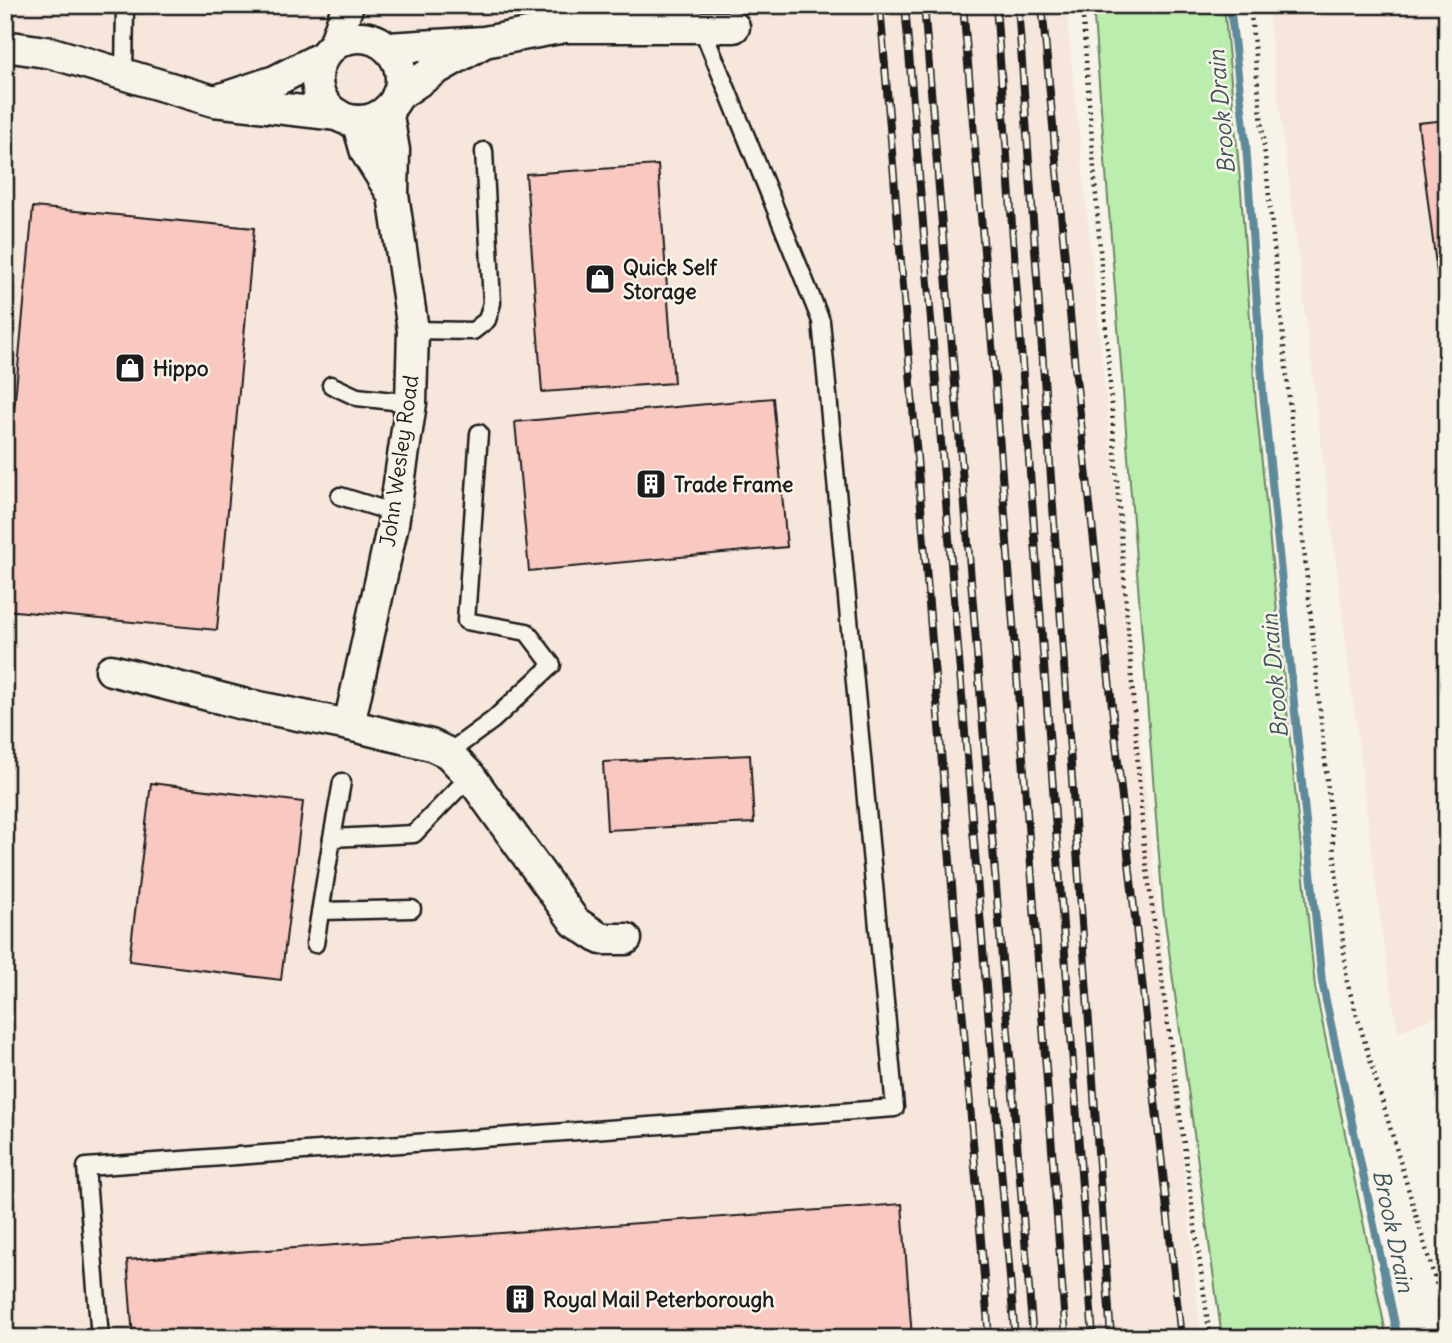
<svg xmlns="http://www.w3.org/2000/svg" width="1452" height="1343" font-family="Delius,sans-serif">
<style>
.built{fill:#f7e6dc}
.green{fill:#bbeeae;stroke:#6c8565;stroke-width:2}
.lines{fill:none;stroke-linecap:round;stroke-linejoin:round}
.stream{stroke:#5f8a99;stroke-width:8}
.building{fill:#f8c8c1;stroke:#1c1c1c;stroke-width:2}
.lane-casing{stroke:#1c1c1c;stroke-width:21}
.street-casing{stroke:#1c1c1c;stroke-width:35}
.path{stroke:#1c1c1c;stroke-width:4.5;stroke-dasharray:2 5;stroke-linecap:butt}
.lane{stroke:#f7f3e8;stroke-width:16}
.street{stroke:#f7f3e8;stroke-width:30}
.rail-casing{stroke:#1c1c1c;stroke-width:8}
.rail{stroke:#f7f3e8;stroke-width:5;stroke-dasharray:16;stroke-linecap:butt}
.labels{text-anchor:middle;dominant-baseline:central;stroke-width:5;stroke-linejoin:round;paint-order:stroke}
.poi-label{font-size:21px;font-weight:bold;fill:#1c1c1c;stroke:#f7f3e8;text-anchor:start}
.street-label{font-size:21px;fill:#1c1c1c;stroke:#f7f3e8}
.water-label{font-size:23px;font-style:italic;fill:#3d535a;stroke:#f7f3e8}
</style>
<rect width="100%" height="100%" fill="#f7f3e8"/>
<filter id="ink" filterUnits="userSpaceOnUse"><feTurbulence type="fractalNoise" baseFrequency=".0143" numOctaves="2"/><feDisplacementMap in="SourceGraphic" scale="14" xChannelSelector="R" yChannelSelector="G"/><feConvolveMatrix kernelMatrix="1 2 1 2 8 2 1 2 1" color-interpolation-filters="sRGB"/></filter>
<g filter="url(#ink)">
<g class="built">
<path d="M5,5H1066L1201,1338H5Z"/>
<path d="M1267,5H1447V1012L1398,1032L1383,942Z"/>
</g>
<path class="green" d="M1093,5H1224L1241,191L1256,404L1315,987L1387,1338H1222L1163,907Z"/>
<g class="lines">
<path class="stream" d="M1230,5L1246,144L1263,393L1322,982L1398,1338"/>
</g>
<g class="building">
<path d="M433,5H523V8L433,13Z"/>
<path d="M1447,120V352L1418,123Z"/>
<path d="M658,165L674,383L542,392L526,174Z"/>
<path d="M33,207L254,228L217,630L5,610V507Z"/>
<path d="M773,398L787,547L529,571L515,422Z"/>
<path d="M750,755L754,823L607,830L603,762Z"/>
<path d="M151,783L303,802L281,980L129,961Z"/>
<path d="M902,1204L912,1338H133L127,1260Z"/>
</g>
<g class="lines">
<g class="lane-casing">
<g id="lane">
<path d="M564,5L565,27"/>
<path d="M124,75L125,5"/>
<path d="M413,330L473,331L487,320L492,303L484,151"/>
<path d="M331,385L357,397L411,403"/>
<path d="M340,496L395,513"/>
<path d="M448,753L493,720L552,665L527,632L466,621L479,433"/>
<path d="M332,838L342,782"/>
<path d="M321,911L412,909"/>
<path d="M315,944L332,838L414,834L470,776"/>
<path d="M100,1338L86,1167L895,1108L821,321L702,28"/>
</g>
</g>
<g class="street-casing">
<g id="street">
<circle cx="359" cy="79" r="42"/>
<path d="M334,45L348,5"/>
<path d="M5,46L52,53L214,101L338,115"/>
<path d="M388,48L484,42L565,27H734"/>
<path d="M397,96L435,70L481,44"/>
<path d="M221,99L275,81L322,57"/>
<path d="M357,121L366,152L393,195"/>
<path d="M111,670L243,704L349,725L431,745L448,753L470,776L575,922L601,939H626"/>
<path d="M349,725L393,524L411,403L413,330L393,195L394,150L387,110"/>
</g>
</g>
<g class="path">
<path d="M1082,5L1144,847L1210,1338"/>
<path d="M1250,5L1347,982L1447,1320"/>
</g>
<use href="#lane" class="lane"/>
<use href="#street" class="street"/>
<g class="rail-casing">
<g id="rail">
<path d="M880,5L989,1338"/>
<path d="M905,5L1015,1338"/>
<path d="M924,5L1033,1338"/>
<path d="M963,5L995,380L1066,1338"/>
<path d="M996,5L1093,1338"/>
<path d="M1018,5L1111,1338"/>
<path d="M1042,5L1075,368L1181,1338"/>
</g>
</g>
<use href="#rail" class="rail"/>
</g>
</g>
<defs>
<g id="shop-square" transform="scale(1.575)"><rect x="-9" y="-9" width="18" height="18" rx="4" fill="#1c1c1c" stroke="#f7f3e8"/><path d="M-5-2.5h2.3a2.7 3.5 0 0 1 5.4 0H5L5.5 6h-11ZM-1.5-2.5h3a1.5 2.3 0 0 0-3 0Z" fill="#fff"/></g>
<g id="building-square" transform="scale(1.575)"><rect x="-9" y="-9" width="18" height="18" rx="4" fill="#1c1c1c" stroke="#f7f3e8"/><path d="M-4-6H4V6H1V3H-1V6H-4ZM-2.5-4.3h1.7v1.8h-1.7ZM.8-4.3h1.7v1.8H.8ZM-2.5-1h1.7V.8h-1.7ZM.8-1h1.7V.8H.8Z" fill="#fff"/></g>
</defs>
<g fill-rule="evenodd">
<use href="#shop-square" x="600" y="279"/>
<use href="#shop-square" x="130" y="368"/>
<use href="#building-square" x="651" y="484"/>
<use href="#building-square" x="520" y="1299"/>
</g>
<g class="labels">
<g class="poi-label">
<text x="623" y="267">Quick Self<tspan x="623" dy="24">Storage</tspan></text>
<text x="153" y="368">Hippo</text>
<text x="674" y="484">Trade Frame</text>
<text x="543" y="1299">Royal Mail Peterborough</text>
</g>
<g class="street-label">
<text transform="translate(399 461) rotate(-82)">John Wesley Road</text>
</g>
<g class="water-label">
<text transform="translate(1221 112) rotate(-95)">Brook Drain</text>
<text transform="translate(1274 676) rotate(-95)">Brook Drain</text>
<text transform="translate(1394 1231) rotate(78)">Brook Drain</text>
</g>
</g>
<rect width="1452" height="1343" fill="none" stroke="#f7f3e8" stroke-width="28"/>
<rect x="14" y="14" width="1424" height="1315" fill="none" stroke="#1c1c1c" stroke-width="2.5" filter="url(#ink)"/>
</svg>
